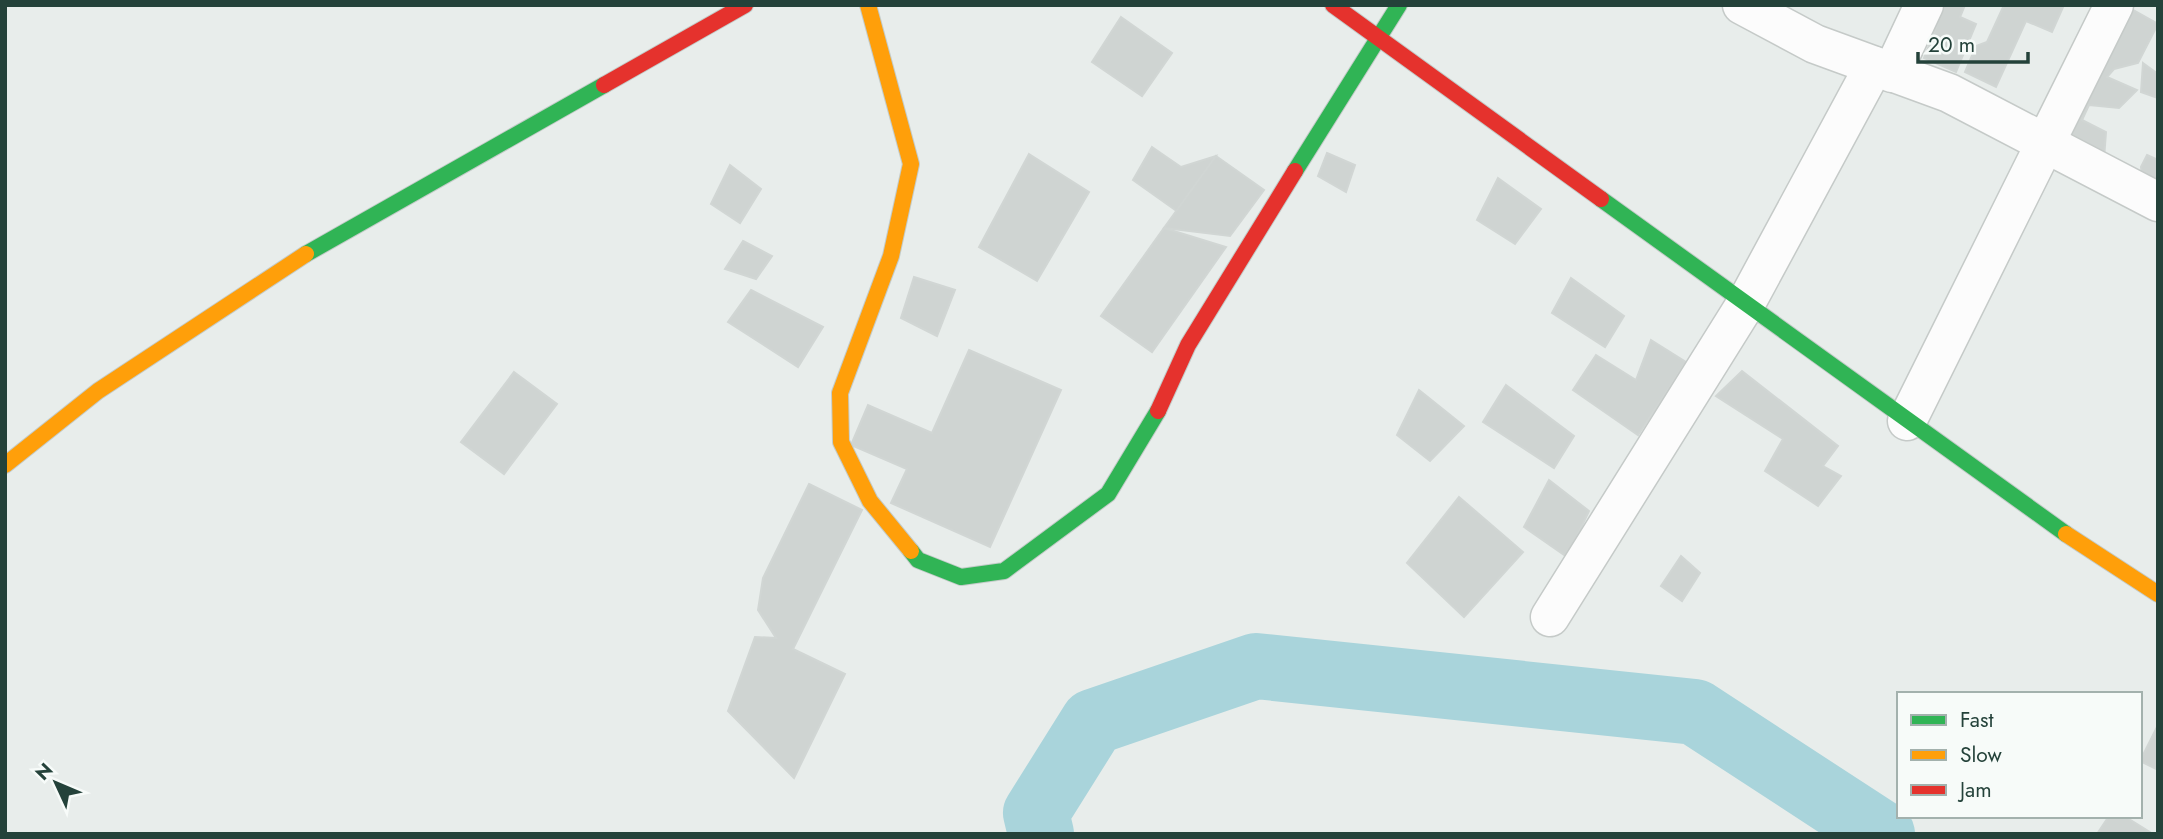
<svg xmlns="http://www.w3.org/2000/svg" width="2163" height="839" font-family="Jost,sans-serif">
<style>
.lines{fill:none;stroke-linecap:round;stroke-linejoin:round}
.river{stroke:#a9d4db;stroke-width:66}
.building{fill:#cfd4d2;stroke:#d1d6d4;stroke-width:2}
.street-casing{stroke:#c5cac8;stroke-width:41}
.fast-casing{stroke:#c3cbc8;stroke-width:18}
.slow-casing{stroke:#c3cbc8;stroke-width:18}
.jam-casing{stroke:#c3cbc8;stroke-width:18}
.street{stroke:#fcfcfc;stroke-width:38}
.fast{stroke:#30b455;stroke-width:16}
.slow{stroke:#ff9f0a;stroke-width:16}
.jam{stroke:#e5322d;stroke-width:16}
</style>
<rect width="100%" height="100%" fill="#e8edeb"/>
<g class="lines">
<path class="river" d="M1041,834L1036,813L1093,722L1256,666L1695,712L1882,834"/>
</g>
<g class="building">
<path d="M1945,5H1965L1960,17L1976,24L1956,72L1924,58Z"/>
<path d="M2004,5H2064L2052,32L2026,21L1996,87L1965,72L1976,46L1987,42Z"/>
<path d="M2128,7L2158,24L2138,63L2114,69L2107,77L2137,90L2119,108L2089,105L2082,120L2106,132L2104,159L2062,137Z"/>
<path d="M1121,17L1172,53L1142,96L1092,62Z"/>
<path d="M2143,63L2158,74V98L2141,92Z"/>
<path d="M1152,147L1181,167L1216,156L1181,214L1133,180Z"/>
<path d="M1327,153L1355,165L1346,192L1318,176Z"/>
<path d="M1029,154L1089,192L1037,281L979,247Z"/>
<path d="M2147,155L2158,160V182L2142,175L2141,167Z"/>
<path d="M1216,156L1264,190L1230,236L1164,228Z"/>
<path d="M730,165L761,189L740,223L711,204Z"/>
<path d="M1498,178L1541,209L1515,244L1477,220Z"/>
<path d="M1164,228L1226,247L1152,352L1101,316Z"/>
<path d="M743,241L772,256L756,279L725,269Z"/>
<path d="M914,277L955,290L937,336L901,318Z"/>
<path d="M1571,278L1624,316L1605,347L1552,313Z"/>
<path d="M751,290L823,327L798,367L728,322Z"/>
<path d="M1651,340L1686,362L1638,435L1573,390L1596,355L1636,380Z"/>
<path d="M969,350L1061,390L990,547L891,503L907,469L851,445L868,405L932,433Z"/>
<path d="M1742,371L1838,446L1823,466L1841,476L1818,506L1765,471L1783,439L1716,396Z"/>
<path d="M514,372L557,404L504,474L461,442Z"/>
<path d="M1506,385L1574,436L1554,468L1483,422Z"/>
<path d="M1419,390L1464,426L1430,461L1397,435Z"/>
<path d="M1549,480L1589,511L1567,557L1524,527Z"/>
<path d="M809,484L862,510L793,649L845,674L794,778L728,711L755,637L776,638L758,610L763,578Z"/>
<path d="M1459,497L1523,552L1464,617L1407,563Z"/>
<path d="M1681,556L1700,573L1682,601L1661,586Z"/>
<path d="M2158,725V770L2140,761Z"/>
<path d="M2109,816H2124L2153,834H2097Z"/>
</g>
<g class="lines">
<g class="street-casing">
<g id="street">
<path d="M1742,5L1815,44L1949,93L2158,202"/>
<path d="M1892,73L1924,5"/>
<path d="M1907,421L2114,5"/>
<path d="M1550,617L1745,305L1874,66"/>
</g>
</g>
<g class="fast-casing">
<g id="fast">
<path d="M1295,171L1399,5"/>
<path d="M1601,199L2066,534"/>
<path d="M306,254L604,85"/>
<path d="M911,551L918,560L961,577L1004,571L1108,494L1158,411"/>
</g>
</g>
<g class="slow-casing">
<g id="slow">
<path d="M868,5L911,164L891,256L840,393L841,442L870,501L911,551"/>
<path d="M5,465L98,391L306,254"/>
<path d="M2066,534L2158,594"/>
</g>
</g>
<g class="jam-casing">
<g id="jam">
<path d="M1333,5L1601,199"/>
<path d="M604,85L745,5"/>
<path d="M1158,411L1188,345L1295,171"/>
</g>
</g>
<use href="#street" class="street"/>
<use href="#fast" class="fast"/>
<use href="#slow" class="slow"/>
<use href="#jam" class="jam"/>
</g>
<rect width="2163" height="839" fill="none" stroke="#24423a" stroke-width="14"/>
<rect x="1897" y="692" width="245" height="126" fill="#f7fbf9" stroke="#a3b1ad" stroke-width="2"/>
<rect x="1911" y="715" width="35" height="10" fill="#30b455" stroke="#a3b1ad" stroke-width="2"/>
<text x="1960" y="727" font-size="21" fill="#24423a">Fast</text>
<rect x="1911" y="750" width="35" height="10" fill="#ff9f0a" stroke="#a3b1ad" stroke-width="2"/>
<text x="1960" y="762" font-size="21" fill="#24423a">Slow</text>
<rect x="1911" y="785" width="35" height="10" fill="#e5322d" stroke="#a3b1ad" stroke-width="2"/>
<text x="1960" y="797" font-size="21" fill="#24423a">Jam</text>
<g transform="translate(56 783) rotate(314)" stroke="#f7fbf9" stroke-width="5" paint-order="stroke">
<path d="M0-5L12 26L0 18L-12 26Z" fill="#24423a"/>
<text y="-10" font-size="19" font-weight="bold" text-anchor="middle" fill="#24423a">N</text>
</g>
<path d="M1918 52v10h110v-10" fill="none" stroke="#24423a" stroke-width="3.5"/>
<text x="1928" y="52" font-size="21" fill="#24423a" stroke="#f7fbf9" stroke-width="5" paint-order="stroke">20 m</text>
</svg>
